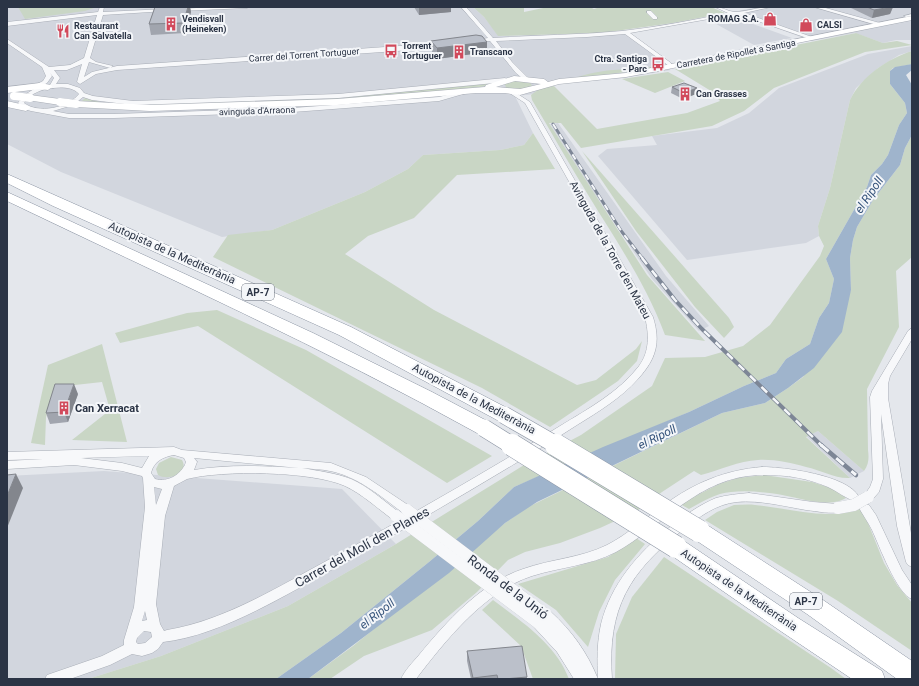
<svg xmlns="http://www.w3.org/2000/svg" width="919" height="686" font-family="Roboto,sans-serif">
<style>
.built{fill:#d2d6de}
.green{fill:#c9d6c5}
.water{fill:#9fb4cc}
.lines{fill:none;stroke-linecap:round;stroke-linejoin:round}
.street-casing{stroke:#a9aeb7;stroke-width:1}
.secondary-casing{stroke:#a9aeb7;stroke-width:1}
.highway-casing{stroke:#8b94a3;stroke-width:1}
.street{fill:#f7f8fa;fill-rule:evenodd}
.secondary{fill:#fff;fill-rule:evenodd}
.highway{fill:#fff;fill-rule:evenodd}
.rail-far2-casing{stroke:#7d8696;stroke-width:3}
.rail-far1-casing{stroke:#7d8696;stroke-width:4}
.rail-casing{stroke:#7d8696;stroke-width:4.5}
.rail-far2{stroke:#f4f6f9;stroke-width:2;stroke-dasharray:6;stroke-linecap:butt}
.rail-far1{stroke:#f4f6f9;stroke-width:2.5;stroke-dasharray:8;stroke-linecap:butt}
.rail{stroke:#f4f6f9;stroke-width:3;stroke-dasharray:10;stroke-linecap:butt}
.street-bridge-casing{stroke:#a9aeb7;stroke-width:12;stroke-linecap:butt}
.secondary-bridge-casing{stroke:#a9aeb7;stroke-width:8;stroke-linecap:butt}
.highway-bridge-far1-casing{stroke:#8b94a3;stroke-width:18;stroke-linecap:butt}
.highway-bridge-casing{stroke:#8b94a3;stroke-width:23;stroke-linecap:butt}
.street-bridge{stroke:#f7f8fa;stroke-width:12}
.secondary-bridge{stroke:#fff;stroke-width:8}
.highway-bridge-far1{stroke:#fff;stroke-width:17}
.highway-bridge{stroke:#fff;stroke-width:22}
.wall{fill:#a1a5ae}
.shaded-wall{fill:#83868d}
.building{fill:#bbc0ca;stroke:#83868d}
.labels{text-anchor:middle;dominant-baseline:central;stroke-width:4;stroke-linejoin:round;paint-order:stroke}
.far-poi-label{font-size:9px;font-weight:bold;fill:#2b3445;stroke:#f4f6f9;text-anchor:start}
.far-street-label{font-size:9px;fill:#2b3445;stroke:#f4f6f9}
.shield{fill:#f4f6f9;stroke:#676e7b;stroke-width:1}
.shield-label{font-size:10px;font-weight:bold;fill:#2b3445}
.street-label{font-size:11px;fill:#2b3445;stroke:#f4f6f9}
.poi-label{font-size:11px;font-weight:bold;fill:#2b3445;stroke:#f4f6f9;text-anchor:start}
.water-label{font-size:12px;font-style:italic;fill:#34527a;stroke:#f4f6f9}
.near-street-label{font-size:13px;fill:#2b3445;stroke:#f4f6f9}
</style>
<rect width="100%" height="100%" fill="#e4e7ec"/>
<g class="built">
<path d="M7,7H473L484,17L499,36L601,33L624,30L671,70L624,78L553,84L535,94L515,96L533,133L524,145L500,150L423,155L408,169L365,192L272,230L222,237L61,172L7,144Z"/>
<path d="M758,7H912V40H896L883,43L855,33L812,41L733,12Z"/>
<path d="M731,16L792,38L754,45L709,20Z"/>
<path d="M912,46V51L899,55L878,68L856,88L850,100L830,188L818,226L819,236L806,243L687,260L598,156L607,149L657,145L652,136L717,128L749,113L779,88L868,54Z"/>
<path d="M558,123L666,276L709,326L699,331L652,279L592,190L550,124Z"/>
<path d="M818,431L864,471L850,478L806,436Z"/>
<path d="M104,471L342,489L396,544L288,606L161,656L88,679H7V476Z"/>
</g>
<g class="green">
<path d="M18,7H97L85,11L25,19Z"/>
<path d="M473,7H524V12L548,7H590L594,9L600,7H711L725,13L673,23L601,33L498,36L484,17Z"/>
<path d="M908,17H909L836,33L663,67L573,79C600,67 639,70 669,65L818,37Z"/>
<path d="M856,33L883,43L897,41L912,45L865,52L774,88L744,111L712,126L581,148L561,123H549L647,275L705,341L665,335C647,286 617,242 590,198C570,166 552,133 532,100L531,95L542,87L554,86L597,129L687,113L720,101L711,91L675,69Z"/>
<path d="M912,51V64L893,68L890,71V84L905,103L907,113L899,125L888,155L882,164L871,175L867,187L826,259L834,279L829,303L819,318L810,344L786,359L776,373L744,386L689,412L514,487L478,521L429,562L341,633L276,679H88L161,656L288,606L396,544L524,465L581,435L652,386L665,358L705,357L743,346L770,325L820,256L824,246L819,236L818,226L830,188L850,100C862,76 887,59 912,51Z"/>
<path d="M668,72L685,81L655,93L622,79Z"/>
<path d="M513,80L530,82L532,86L526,90L506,88L505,84Z"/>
<path d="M498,82L481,87L341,101L135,107L108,105L81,102L85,98L107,104L128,105L338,98Z"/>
<path d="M533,133L555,169L457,175L414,218L368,236L345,254L434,310L577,385L596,380L636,349L642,341L637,361L618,381L550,427L482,388L213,257L228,235L272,230L365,192L408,169L423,155L500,150L524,145Z"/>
<path d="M912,135V257L896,271L899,327L867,389L868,450C869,458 869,464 864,471L818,431L806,437L850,478C835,479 821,470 806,467C791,463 774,459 758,460C739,461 720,470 701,475L694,471L662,492L637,511L600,528L560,543L525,552L508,560L477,592L432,630L364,656L330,679H308L353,646L505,523L528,507L722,413L765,403L788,388L803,377L851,290L850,258L853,240L857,227L873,200L900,165L905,148Z"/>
<path d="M582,151L729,318L734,327L724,338L695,307L636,231Z"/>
<path d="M217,310L306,350L492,456L447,483L198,326L120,343L115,333L187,313Z"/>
<path d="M102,344L127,442L72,440L110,410L102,382L57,387L46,417L45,445L31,443L48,365Z"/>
<path d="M171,457L182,460C190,474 168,481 158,475L156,469L159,463Z"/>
<path d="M764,475L812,482L834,489L846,498C830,509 796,497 777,494C762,492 746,490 731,492C716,493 702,502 689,509L680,504L719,484L738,478Z"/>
<path d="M734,505C741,505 748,504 755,505C788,508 828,521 860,509L868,523L884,563L897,585L912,603V651L838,601L705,520L717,512Z"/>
<path d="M636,538L645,544L615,580L599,612L588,647L556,610L518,584L608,557Z"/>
<path d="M664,557L831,668L846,679H615L616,634L632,597Z"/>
<path d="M493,600C522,622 556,644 569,679H533L521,646L482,610Z"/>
</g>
<path class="water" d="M912,64V70L906,75L912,85V135L905,148L900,165L873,200L857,227L853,240L850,258L851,290L842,332L814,368L788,388L765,403L722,413L537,502L505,523L449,573L308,679H276L341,633L429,562L478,521L514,487L603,447L689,412L744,386L776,373L786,359L810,344L819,318L829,303L834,279L826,259L867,187L871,175L882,164L888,155L899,125L907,113L905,103L890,84V71L895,67Z"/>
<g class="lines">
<g class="street-casing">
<g id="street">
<path d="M100,7H104L103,12L166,9L168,10L166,11L103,15L90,58L96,62L113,66L110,68L89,62L84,77L92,72L117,66L442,43L445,45L442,47L397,51L117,70L96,74L80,84L77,82L82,64L67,70H54L60,78L56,84H68L80,88L84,93L93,96L133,101L338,94L505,78L508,80L505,82L338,98L133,105L92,100L83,97L73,105L53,111L69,114H114L293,108L439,97L467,90L470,92L439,101L293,112L114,118H69L31,111L24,109L18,103L23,96L34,89L32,87L33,86L43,81L46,76L42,67L7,43V39L49,67L70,65L84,58L97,15L7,26V22L98,12ZM50,73L54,78L50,85L40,87L47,83L52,76ZM53,88C62,87 73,87 79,94C68,108 38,114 24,103C31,93 42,89 53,88Z"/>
<path d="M214,7H249L247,8L179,11L177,10L179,9Z"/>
<path d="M461,7H466L493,38C536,35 579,35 622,31C658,27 693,20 728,13L715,7C722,7 729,12 736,12C748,11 759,7 771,7L744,13L812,37L807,38L737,14L630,33L671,63V65L669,66L625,34L587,37L496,41L512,62L530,80L527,82L516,73L490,41L471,42L470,41L488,38Z"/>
<path d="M814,7H822L880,23L877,25Z"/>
<path d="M647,11H651L657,17V19H653L647,13Z"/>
<path d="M912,14V16L906,17L904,16Z"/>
<path d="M510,89L530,102L653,317C661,343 656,359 638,379C621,398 598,412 577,425C557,438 537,450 516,463C453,501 389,538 324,574C277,600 217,636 163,642L158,649L152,653L142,656L132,654L110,665L70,679H45L47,675L102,656L124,645V640L134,607L145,507L143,478L142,476L122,471L74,465L7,469V461L43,459L7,460V452L174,447L182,450L331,463L366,477L411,507L413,510L411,513L407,514L403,513C382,497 357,476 330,471C321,469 311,469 302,468C318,471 336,473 351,479C369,487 384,501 400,513L402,516L400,519L396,520L392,519C377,508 362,494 345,486C312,471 222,470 187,479C183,481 178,484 174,486L165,516L156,604L160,624L164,631L167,630C221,621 271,591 319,565C382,531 444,496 506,459C524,448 542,437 560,426C588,409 619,392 639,366C650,351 649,334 645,317L525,103L508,92L507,91ZM174,455L184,458L186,462C182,474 168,483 155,479L151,473C154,461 163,457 174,455ZM149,456L142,468L122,463L81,458ZM194,458L299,468C264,466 229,464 194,470L197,462ZM154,487L162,489L156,505ZM145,611L147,620L142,621ZM144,631L151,632L152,637L145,643L138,644L136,642L137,638Z"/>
<path d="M912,328V339L890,376L888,384V398L912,539V567L908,565L906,562L897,526L881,414L883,479L879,492L872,500L868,501L864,500L863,497L870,487L873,479L870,397L872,391L908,331Z"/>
<path d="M762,467C784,467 848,475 859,497L858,500L854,501C845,498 837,491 828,487C803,476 774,473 748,476C694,483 661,527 616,552C589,566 560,567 532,576C485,591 445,641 416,679H401C405,670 413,662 419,655C447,621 481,583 523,569C551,559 581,558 607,545C628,534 646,518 664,505C694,483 725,470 762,467Z"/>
<path d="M749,493L813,502L838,504L842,505L844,508L842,511C831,515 817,511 806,510C783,506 760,500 737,502C716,504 699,517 684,529C629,572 607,608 612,679H574L557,652L533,626L531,622L533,618L537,616L541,618L540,615L542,611L546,610L550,611C572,631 587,652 598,679C597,661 597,642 601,624C611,584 638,553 670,527C684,516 699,505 716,498C727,495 738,494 749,493Z"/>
<path d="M865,504L869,505L876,515L902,570L912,585V599C897,594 879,545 872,530C868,522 863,515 859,508L861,505Z"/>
</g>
</g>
<g class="secondary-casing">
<g id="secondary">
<path d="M912,16V20L658,71L626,77L559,84L520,95L505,93H476L337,105L150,111L76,107L72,104L76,101L150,105L337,99L485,87L486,85L514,76L544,79L548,82L559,79L626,73ZM515,81L541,84L520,89L496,87Z"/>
<path d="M40,83L51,85L52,87L48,90L40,89L7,93V87Z"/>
<path d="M30,95L60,99L64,102L60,105L27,100L26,98L27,96Z"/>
<path d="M7,101L29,106L30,108L26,111L7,107Z"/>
</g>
</g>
<g class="highway-casing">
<g id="highway">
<path d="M7,174L351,327L511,410L513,415L511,420L504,422L497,420L339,335L53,206L7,183Z"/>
<path d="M7,192L313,333L432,392L491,423L493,428L491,433L484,435L477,433C324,348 165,277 7,201Z"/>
<path d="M699,522L707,525L823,600L912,661V679H897L807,614L691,537L688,531L691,525Z"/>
<path d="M676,538L684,541L798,618L882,671L885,679H852L782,632L668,553L665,547L668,541Z"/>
</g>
</g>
<use href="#street" class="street"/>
<use href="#secondary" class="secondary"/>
<use href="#highway" class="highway"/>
<g class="rail-far2-casing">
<path id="rail-far2" d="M553,124L622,232L643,259"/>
</g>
<g class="rail-far1-casing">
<path id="rail-far1" d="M642,258L675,300L702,329L822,446"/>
</g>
<g class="rail-casing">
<path id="rail" d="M821,445L856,475"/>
</g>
<use href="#rail-far2" class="rail-far2"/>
<use href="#rail-far1" class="rail-far1"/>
<use href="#rail" class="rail"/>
<g class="street-bridge-casing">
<g id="street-bridge">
<path d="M838,508L854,505L868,497"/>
<path d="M407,510L546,615"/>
<path d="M396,516L537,622"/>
</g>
</g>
<g class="secondary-bridge-casing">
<g id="secondary-bridge">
<path d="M14,96L30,98"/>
<path d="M60,102L76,104"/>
</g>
</g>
<g class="highway-bridge-far1-casing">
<g id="highway-bridge-far1">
<path d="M504,415L558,446"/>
<path d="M484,428L513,446"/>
</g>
</g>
<g class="highway-bridge-casing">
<g id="highway-bridge">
<path d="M512,445L676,547"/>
<path d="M556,445L699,531"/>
</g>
</g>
<use href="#street-bridge" class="street-bridge"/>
<use href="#secondary-bridge" class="secondary-bridge"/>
<use href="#highway-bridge-far1" class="highway-bridge-far1"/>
<use href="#highway-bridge" class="highway-bridge"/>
</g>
<g class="wall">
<path d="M155,7H190L191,12L185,33L151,35L149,24Z"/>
<path d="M414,7H451V12L419,15Z"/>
<path d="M851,7H893L890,14L872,18L851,8Z"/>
<path d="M431,41L487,42V52L437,59L432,52Z"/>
<path d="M672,87L696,94L683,99L671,93Z"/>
<path d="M78,394L68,422L50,424L46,413Z"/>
<path d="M467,651L527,677V679H471L467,661Z"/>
</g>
<g class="shaded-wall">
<path d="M188,7H190L191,12L185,33L183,23Z"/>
<path d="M419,7H451V12L419,15Z"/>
<path d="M893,7L890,14L872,18L874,10Z"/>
<path d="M487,42V52L437,59V48Z"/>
<path d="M697,88L696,94L683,99L684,93Z"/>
<path d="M74,384L78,394L68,422L64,412Z"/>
<path d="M16,474L23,488L7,528V496Z"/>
</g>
<g class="building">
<path d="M155,7H188L183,23L149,24Z"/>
<path d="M867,7H891L874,10Z"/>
<path d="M476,35L482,36L487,42L437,48L431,41Z"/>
<path d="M684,83L697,88L684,93L672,87Z"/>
<path d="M55,384H74L64,412L46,413Z"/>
<path d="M16,474L7,496V475Z"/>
<path d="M522,646L527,677L504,679H498L497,675L473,678L467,651Z"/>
</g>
<defs>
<g id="shop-bare" transform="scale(1.08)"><path d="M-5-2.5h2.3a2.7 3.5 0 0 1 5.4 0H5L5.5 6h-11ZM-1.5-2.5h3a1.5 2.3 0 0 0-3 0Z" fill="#d1495b" stroke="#f4f6f9" stroke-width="2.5" paint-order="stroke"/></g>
<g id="building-bare" transform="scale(1.08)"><path d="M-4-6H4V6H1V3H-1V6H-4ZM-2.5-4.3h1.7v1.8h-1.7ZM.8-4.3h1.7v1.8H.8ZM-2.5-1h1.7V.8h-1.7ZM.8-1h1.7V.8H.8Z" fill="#d1495b" stroke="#f4f6f9" stroke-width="2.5" paint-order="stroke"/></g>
<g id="restaurant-bare" transform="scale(1.08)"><path d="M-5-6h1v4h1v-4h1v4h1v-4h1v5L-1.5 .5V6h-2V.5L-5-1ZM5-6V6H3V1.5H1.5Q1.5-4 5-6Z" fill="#d1495b" stroke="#f4f6f9" stroke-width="2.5" paint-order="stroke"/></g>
<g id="bus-bare" transform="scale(1.08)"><path d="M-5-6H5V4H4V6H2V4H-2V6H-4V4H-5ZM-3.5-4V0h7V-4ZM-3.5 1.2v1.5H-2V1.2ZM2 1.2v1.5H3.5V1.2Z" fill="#d1495b" stroke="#f4f6f9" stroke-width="2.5" paint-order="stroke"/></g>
</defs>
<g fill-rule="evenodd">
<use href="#shop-bare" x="770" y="19"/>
<use href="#building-bare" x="171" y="24"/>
<use href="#shop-bare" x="806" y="25"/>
<use href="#restaurant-bare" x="63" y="31"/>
<use href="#bus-bare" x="391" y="51"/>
<use href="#building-bare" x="459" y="52"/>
<use href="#bus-bare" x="658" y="64"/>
<use href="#building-bare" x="685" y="94"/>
<use href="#building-bare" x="64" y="408"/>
</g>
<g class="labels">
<g class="far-poi-label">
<text x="182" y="19">Vendisvall<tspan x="182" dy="10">(Heineken)</tspan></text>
<text x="759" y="19" text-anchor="end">ROMAG S.A.</text>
<text x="817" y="25">CALSI</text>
<text x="74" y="26">Restaurant<tspan x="74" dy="10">Can Salvatella</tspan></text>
<text x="402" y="46">Torrent<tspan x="402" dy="10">Tortuguer</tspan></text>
<text x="470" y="52">Transcano</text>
<text x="647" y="59" text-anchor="end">Ctra. Santiga<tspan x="647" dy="10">- Parc</tspan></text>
<text x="696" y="94">Can Grasses</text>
</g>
<g class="far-street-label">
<text transform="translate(736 54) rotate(-11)">Carretera de Ripollet a Santiga</text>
<text transform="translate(304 55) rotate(-4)">Carrer del Torrent Tortuguer</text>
<text transform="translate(257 111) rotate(-2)">avinguda d'Arraona</text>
</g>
<g class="shield">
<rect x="242" y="284" width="32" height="16" rx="3"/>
<rect x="790" y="593" width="32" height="16" rx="3"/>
</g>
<g class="shield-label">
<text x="258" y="292">AP-7</text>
<text x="806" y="601">AP-7</text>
</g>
<g class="street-label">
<text transform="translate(610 250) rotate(61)">Avinguda de la Torre d'en Mateu</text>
<text transform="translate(172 253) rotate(24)">Autopista de la Mediterrània</text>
<text transform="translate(474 399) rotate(28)">Autopista de la Mediterrània</text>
<text transform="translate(739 590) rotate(34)">Autopista de la Mediterrània</text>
</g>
<g class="poi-label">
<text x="75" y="408">Can Xerracat</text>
</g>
<g class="water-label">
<text transform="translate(869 195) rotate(-56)">el Ripoll</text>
<text transform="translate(657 437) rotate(-26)">el Ripoll</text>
<text transform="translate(377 614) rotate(-38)">el Ripoll</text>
</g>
<g class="near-street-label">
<text transform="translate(362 547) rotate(-29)">Carrer del Molí den Planes</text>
<text transform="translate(508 587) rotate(37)">Ronda de la Unió</text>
</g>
</g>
<rect width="919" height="686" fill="none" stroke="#2b3445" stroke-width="16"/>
</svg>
